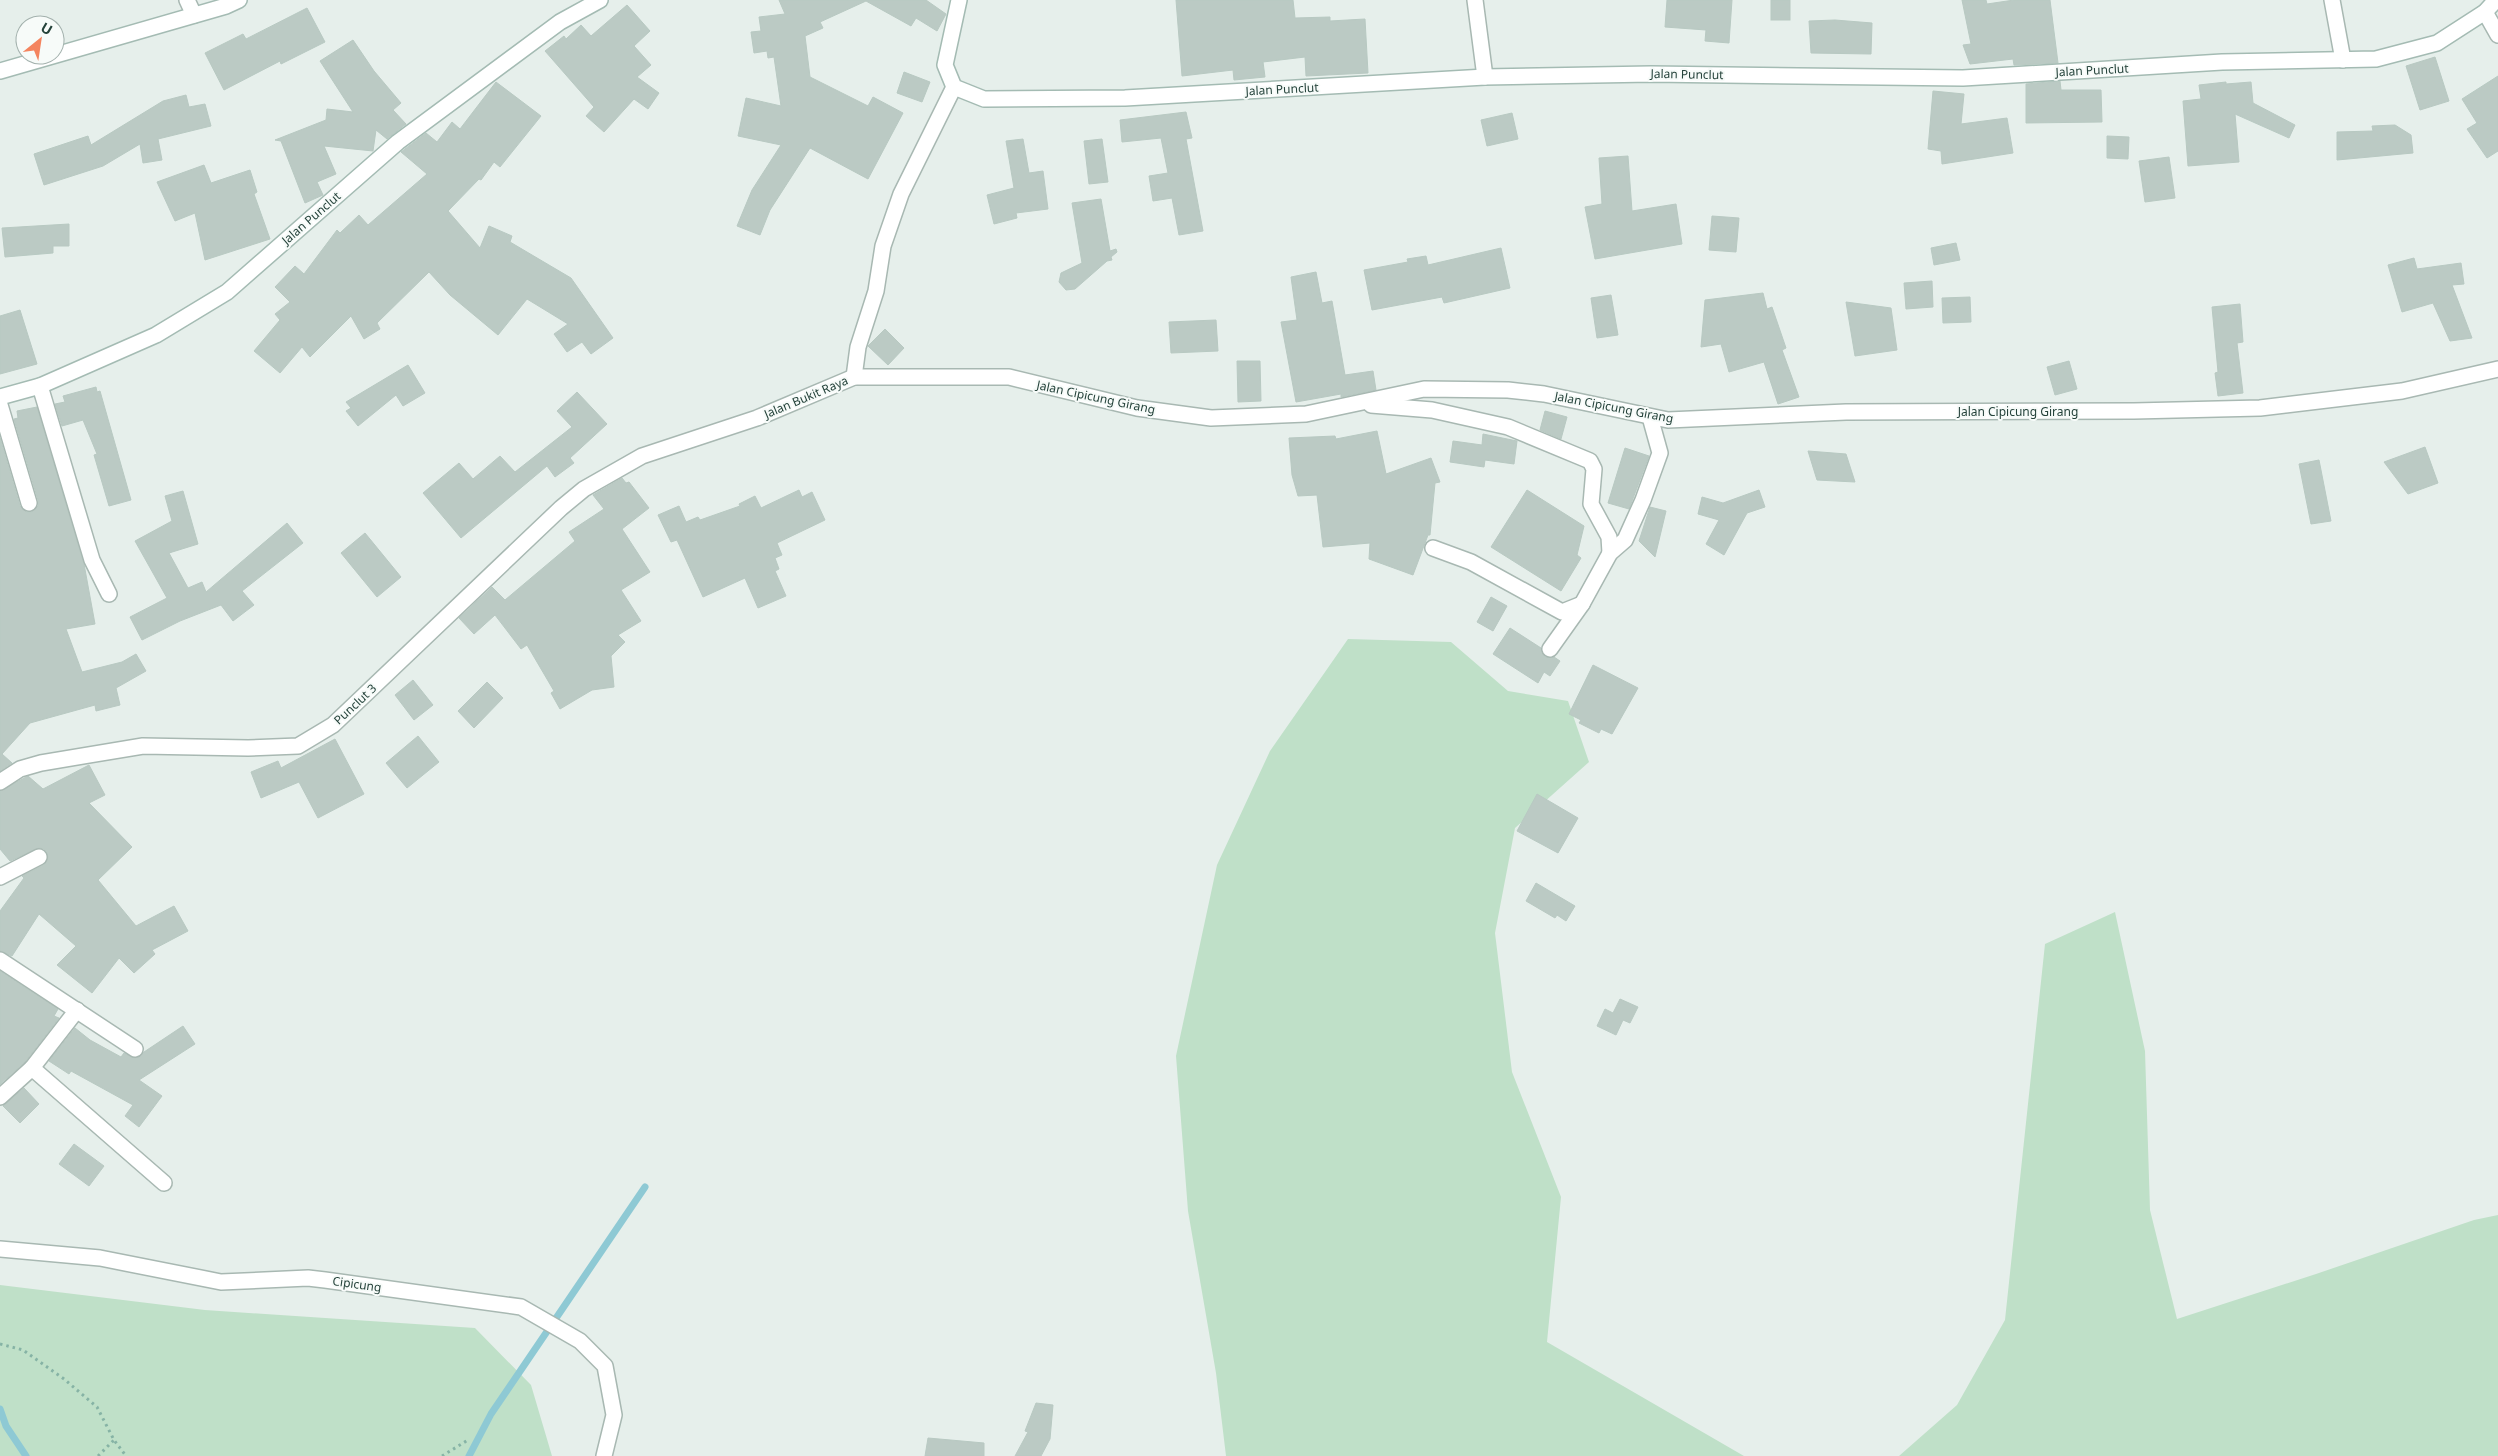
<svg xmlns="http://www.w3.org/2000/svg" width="2498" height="1456" font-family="'Noto Sans',sans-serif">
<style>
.green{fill:#bfe0c8}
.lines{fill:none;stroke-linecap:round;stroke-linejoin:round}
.stream{stroke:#8ec9d4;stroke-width:7}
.building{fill:#bbcac4;stroke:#b8c9c2}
.street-casing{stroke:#a8b8b2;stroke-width:18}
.secondary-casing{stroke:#a4bbb3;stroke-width:18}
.path{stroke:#86b3a5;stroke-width:3;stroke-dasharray:2.5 4;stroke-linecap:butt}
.street{stroke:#fff;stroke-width:15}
.secondary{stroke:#fff;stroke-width:15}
.labels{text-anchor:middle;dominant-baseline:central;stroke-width:4;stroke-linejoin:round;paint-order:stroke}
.street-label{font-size:12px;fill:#24423a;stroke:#f7fbf9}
</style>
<rect width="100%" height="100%" fill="#e6efeb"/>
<g class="green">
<path d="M1348,639L1451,642L1508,691L1568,701L1589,762L1515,828L1495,933L1512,1072L1561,1197L1547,1342L1744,1456H1226L1216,1373L1188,1211L1176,1056L1217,865L1270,751Z"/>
<path d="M2115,912L2145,1051L2150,1210L2177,1319L2316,1274L2474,1220L2498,1215V1456H1899L1957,1405L2005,1320L2045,944Z"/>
<path d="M0,1285L205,1310L475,1328L531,1385L552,1456H0Z"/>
</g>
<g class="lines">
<g class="stream">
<path d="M0,1409L6,1426L26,1456"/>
<path d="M469,1456L491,1414L645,1187"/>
</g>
</g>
<g class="building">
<path d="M779,0H926L946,14L937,31L916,18L911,26L866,1L820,22L823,28L805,36L810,77L868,106L873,97L903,113L868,179L810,148L770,210L760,235L737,226L752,190L781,145L738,136L746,98L781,106L774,57L768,58L767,51L754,53L751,32L761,31L759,17L785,14Z"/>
<path d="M1176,0H1293L1295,18L1330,17V21L1365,19L1368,73L1306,76L1305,57L1263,62L1265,77L1234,80L1233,70L1182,76Z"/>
<path d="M1667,0H1732L1729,43L1705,41L1706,30L1665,27Z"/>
<rect x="1771" y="0" width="19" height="20"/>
<path d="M1962,0H1986L1987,4L2014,0H2050L2058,63L2014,65L2013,59L1970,64L1963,45L1971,44Z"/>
<path d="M627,5L650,31L634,46L651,65L637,77L659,93L648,109L634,99L604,132L586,116L594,107L545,51L564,36L566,39L581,25L591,36Z"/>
<path d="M307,8L325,42L281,64L280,61L224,90L205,53L243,34L246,39Z"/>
<path d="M1835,20L1872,23L1871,54L1811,53L1809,21Z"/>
<path d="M353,40L374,71L401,103L393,110L406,124L387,139L376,130L373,151L324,146L336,174L317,182L323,195L305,203L281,141L275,140L326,120L327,109L353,112L320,61Z"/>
<path d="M2435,57L2449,101L2420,110L2406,66Z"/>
<path d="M904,72L930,82L922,102L897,93Z"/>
<path d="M2498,76V151L2487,158L2467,129L2477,123L2462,99Z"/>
<path d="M2060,81L2061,90H2101L2102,122L2026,123V84Z"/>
<path d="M496,82L541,116L500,167L494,162L481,180L479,179L448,211L480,248L489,226L512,236L510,242L571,278L613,338L591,354L582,342L567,352L554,334L568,324L527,299L498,335L450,295L429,272L377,323L380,329L364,339L351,316L310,357L302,347L280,373L254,351L280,320L275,314L290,302L275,287L295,266L304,274L337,230L340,233L359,215L368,225L427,174L401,152L426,133L437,142L452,122L460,129Z"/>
<path d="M2226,82V84L2251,82L2253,103L2295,125L2289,138L2235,114L2239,162L2188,166L2183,101L2201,99L2199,85Z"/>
<path d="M1933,91L1964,94L1961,124L2007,118L2013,153L1942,164L1941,151L1928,149Z"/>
<path d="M186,95L189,107L205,104L211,126L158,139L162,160L143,163L140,144L103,166L44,185L34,154L88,136L91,145L163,101Z"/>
<path d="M1186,112L1192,138L1186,139L1203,231L1179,235L1172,198L1153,201L1149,176L1168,173L1161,138L1122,142L1120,120Z"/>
<path d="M1512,113L1518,139L1487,146L1481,120Z"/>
<path d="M2395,125L2411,135L2413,153L2337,160V132L2373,131L2372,126Z"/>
<path d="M2107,136L2129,137L2128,159L2107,158Z"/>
<path d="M1023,139L1029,173L1043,171L1048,209L1016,213L1017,218L994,224L987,195L1014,188L1006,141Z"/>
<path d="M1102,139L1108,182L1089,184L1084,141Z"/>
<path d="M1628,156L1632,211L1676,204L1682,244L1595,259L1585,207L1602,204L1599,158Z"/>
<path d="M2169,157L2175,198L2145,202L2139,161Z"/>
<path d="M204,165L211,183L250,170L257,192L254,194L270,239L205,260L195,213L175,221L157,182Z"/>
<path d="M1101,199L1110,251L1116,249L1117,252L1111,257L1112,260L1107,261L1075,289L1066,290L1059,282L1061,273L1082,263L1072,203Z"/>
<path d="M1712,216L1739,218L1736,252L1709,250Z"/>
<path d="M69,224V246H53V253L5,257L2,228Z"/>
<path d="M1956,243L1960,260L1934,265L1931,248Z"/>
<path d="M1501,248L1510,288L1444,303L1442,297L1372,310L1364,270L1408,262L1407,259L1426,256L1428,265Z"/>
<path d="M2414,258L2417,269L2461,263L2464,284L2452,285L2472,338L2450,341L2433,303L2402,312L2388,265Z"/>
<path d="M1316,272L1322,303L1332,301L1345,375L1373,371L1376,390L1341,397V394L1296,402L1281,322L1297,320L1291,277Z"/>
<path d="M1932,281L1933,307L1906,309L1904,283Z"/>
<path d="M1763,293L1767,309L1772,307L1786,348L1782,350L1799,397L1778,404L1764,362L1729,372L1721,344L1701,347L1705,300Z"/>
<path d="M1611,295L1618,335L1597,338L1591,298Z"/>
<path d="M1970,297L1971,322L1943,323L1942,298Z"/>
<path d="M1846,302L1891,308L1897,350L1855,356Z"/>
<path d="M2240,304L2243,342L2237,343L2243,393L2218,396L2215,373L2218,372L2212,307Z"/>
<path d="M20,310L37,364L0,374V316Z"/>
<path d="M1216,320L1218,351L1171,353L1169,322Z"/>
<path d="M885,329L904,348L888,365L868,346Z"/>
<path d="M1237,361H1260L1261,401L1238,402Z"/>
<path d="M2069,361L2077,389L2055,395L2047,367Z"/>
<path d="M408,365L425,393L403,406L396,395L358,426L346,411L351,408L346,402Z"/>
<path d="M96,387L97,392L100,391L131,500L109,506L94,455L97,454L83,420L62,426L55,404L65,402L63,396Z"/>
<path d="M577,392L607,424L570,458L574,463L555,477L547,466L461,538L423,493L459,463L473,479L500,456L515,472L572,427L557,411Z"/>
<path d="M37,407L84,564L95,624L66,629L82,672L122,662L136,654L146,671L116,688L120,705L96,711L95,705L30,723L2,754L12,763L0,771V438L20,506L26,512H32L38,506V500L14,419L18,418L17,411Z"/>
<path d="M1545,411L1567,417L1561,439L1540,430Z"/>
<path d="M1377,431L1386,474L1431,458L1440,482L1435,483L1430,535H1428L1413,575L1369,559L1370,543L1323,547L1317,495L1298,496L1292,475L1289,438L1335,436L1336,439Z"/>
<path d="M1483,434L1517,441L1514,464L1485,460L1484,467L1450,462L1453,441L1482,445Z"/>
<path d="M2425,447L2438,483L2408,494L2384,462Z"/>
<path d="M1625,448L1649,456L1629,509L1608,503Z"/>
<path d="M1808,451L1846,454L1855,482L1817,480Z"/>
<path d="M2319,460L2331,521L2311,524L2299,464Z"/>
<path d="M622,478L626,483L629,482L649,508L622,529L650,572L621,590L641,621L618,635L625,642L611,656L614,687L592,690L560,709L551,693L554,691L527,645L521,649L495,615L474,634L459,618L492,587L505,600L575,541L569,532L604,509L593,495Z"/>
<path d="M799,490L802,497L812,492L825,520L777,543L782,555L775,558L779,569L775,571L786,596L758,608L745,578L703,597L677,540L671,542L658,515L679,506L686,522L698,517L700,520L740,506L739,504L755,496L761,508Z"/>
<path d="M1527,490L1584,526L1577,555L1581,558L1561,591L1491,547Z"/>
<path d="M1759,490L1765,507L1747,513L1724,555L1706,544L1719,520L1698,514L1702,497L1723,503Z"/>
<path d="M183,491L198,544L169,553L188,588L202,582L206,592L287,523L303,543L242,591L254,605L233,621L221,605L180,621L142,640L130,617L167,598L135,541L172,521L165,496Z"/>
<path d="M1650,507L1666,511L1655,557L1639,541Z"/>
<path d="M365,533L401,577L377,597L341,553Z"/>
<path d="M1491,597L1507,606L1493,631L1477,622Z"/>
<path d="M1510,628L1541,648L1545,657H1554L1560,661L1550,676L1544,672L1538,683L1493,654Z"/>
<path d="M1593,665L1638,688L1612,734L1601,729L1599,733L1579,723L1581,720L1569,714Z"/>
<path d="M413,680L433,705L414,720L395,695Z"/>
<path d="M487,682L503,698L474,728L458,711Z"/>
<path d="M418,736L439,762L407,788L386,763Z"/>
<path d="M335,739L364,794L318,818L299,782L261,798L251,772L278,761L281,768Z"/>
<path d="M89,765L105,795L89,803L132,847L98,880L136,926L174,906L188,931L152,950L155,954L134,973L119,958L92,993L57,965L76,946L39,914L12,956L0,951V911L24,878L22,876L44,865L48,857L44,849L39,848L10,861L0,849V791L28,776L43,789Z"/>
<path d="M1537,794L1578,818L1558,853L1517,831Z"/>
<path d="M1536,883L1575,906L1566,921L1557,915L1555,918L1526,901Z"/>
<path d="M0,971L58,1009L54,1016L59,1018L25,1062L0,1084Z"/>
<path d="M1620,999L1638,1007L1630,1023L1623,1020L1616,1035L1597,1026L1605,1009L1613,1013Z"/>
<path d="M183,1026L195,1044L139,1080L162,1096L139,1127L125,1116L133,1105L71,1071L69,1074L49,1061L75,1028L90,1040L121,1057L124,1053L135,1058Z"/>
<path d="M24,1088L39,1104L20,1123L3,1106Z"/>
<path d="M74,1144L104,1166L89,1186L59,1164Z"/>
<path d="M1036,1403L1053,1405L1050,1439L1041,1456H1015L1028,1432L1025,1431Z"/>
<path d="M928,1438L984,1443V1456H925Z"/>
</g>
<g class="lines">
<g class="street-casing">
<g id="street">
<path d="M187,0L194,15"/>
<path d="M1475,0L1485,77"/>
<path d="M2332,0L2343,60"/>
<path d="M2485,12L2498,35"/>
<path d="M854,377L858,347L876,291L883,246L901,194L954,87"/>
<path d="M40,386L92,560L109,594"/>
<path d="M0,405L29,503"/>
<path d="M1371,405L1432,410L1508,427L1590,461L1594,469L1591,504L1609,537L1610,553"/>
<path d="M1433,548L1471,562L1562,612L1582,604"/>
<path d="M1550,649L1582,604L1610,553L1625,540L1643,500L1660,453L1650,417"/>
<path d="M0,782L20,769L41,763L143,746L248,748L298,746L333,725L561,508L584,489L642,456L757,418L854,377H1009L1137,408L1211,418L1306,414L1424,389L1508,390L1544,394L1668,420L1846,412L2134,411L2260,408L2402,391L2498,369"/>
<path d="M0,877L39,857"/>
<path d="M0,960L135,1049"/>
<path d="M32,1068L164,1183"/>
<path d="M0,1097L32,1068L77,1010"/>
<path d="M0,1249L100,1258L221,1282L308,1278L325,1280L521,1307L580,1341L605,1366L614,1415L604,1456"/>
</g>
</g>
<g class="secondary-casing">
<g id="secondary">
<path d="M959,0L945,65L954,87L984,99L1125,98L1485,77L1651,74L1963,78L2222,62L2376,59L2437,43L2485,12L2496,0"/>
<path d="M0,71L226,6L239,0"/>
<path d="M0,397L40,386L156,335L227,292L398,142L560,22L600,0"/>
</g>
</g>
<g class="path">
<path d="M0,1344L23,1350L64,1379L97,1407L114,1440L126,1456"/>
<path d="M98,1456L114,1440"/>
<path d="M442,1456L468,1440"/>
</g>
<use href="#street" class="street"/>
<use href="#secondary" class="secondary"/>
</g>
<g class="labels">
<g class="street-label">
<text transform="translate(2092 70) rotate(-3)">Jalan Punclut</text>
<text transform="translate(1687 74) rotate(1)">Jalan Punclut</text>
<text transform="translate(1282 89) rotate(-3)">Jalan Punclut</text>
<text transform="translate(311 218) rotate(-41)">Jalan Punclut</text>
<text transform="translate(806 397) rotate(-23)">Jalan Bukit Raya</text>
<text transform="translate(1096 397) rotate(12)">Jalan Cipicung Girang</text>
<text transform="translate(1614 407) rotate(11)">Jalan Cipicung Girang</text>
<text x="2018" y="411">Jalan Cipicung Girang</text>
<text transform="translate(355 704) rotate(-43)">Punclut 3</text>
<text transform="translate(357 1284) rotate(8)">Cipicung</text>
</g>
</g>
<g transform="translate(40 40) rotate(30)"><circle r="24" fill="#f7fbf9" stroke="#a3b1ad"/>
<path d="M0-4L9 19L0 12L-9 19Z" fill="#f4845f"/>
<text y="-8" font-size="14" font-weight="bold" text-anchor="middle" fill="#24423a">U</text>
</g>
</svg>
